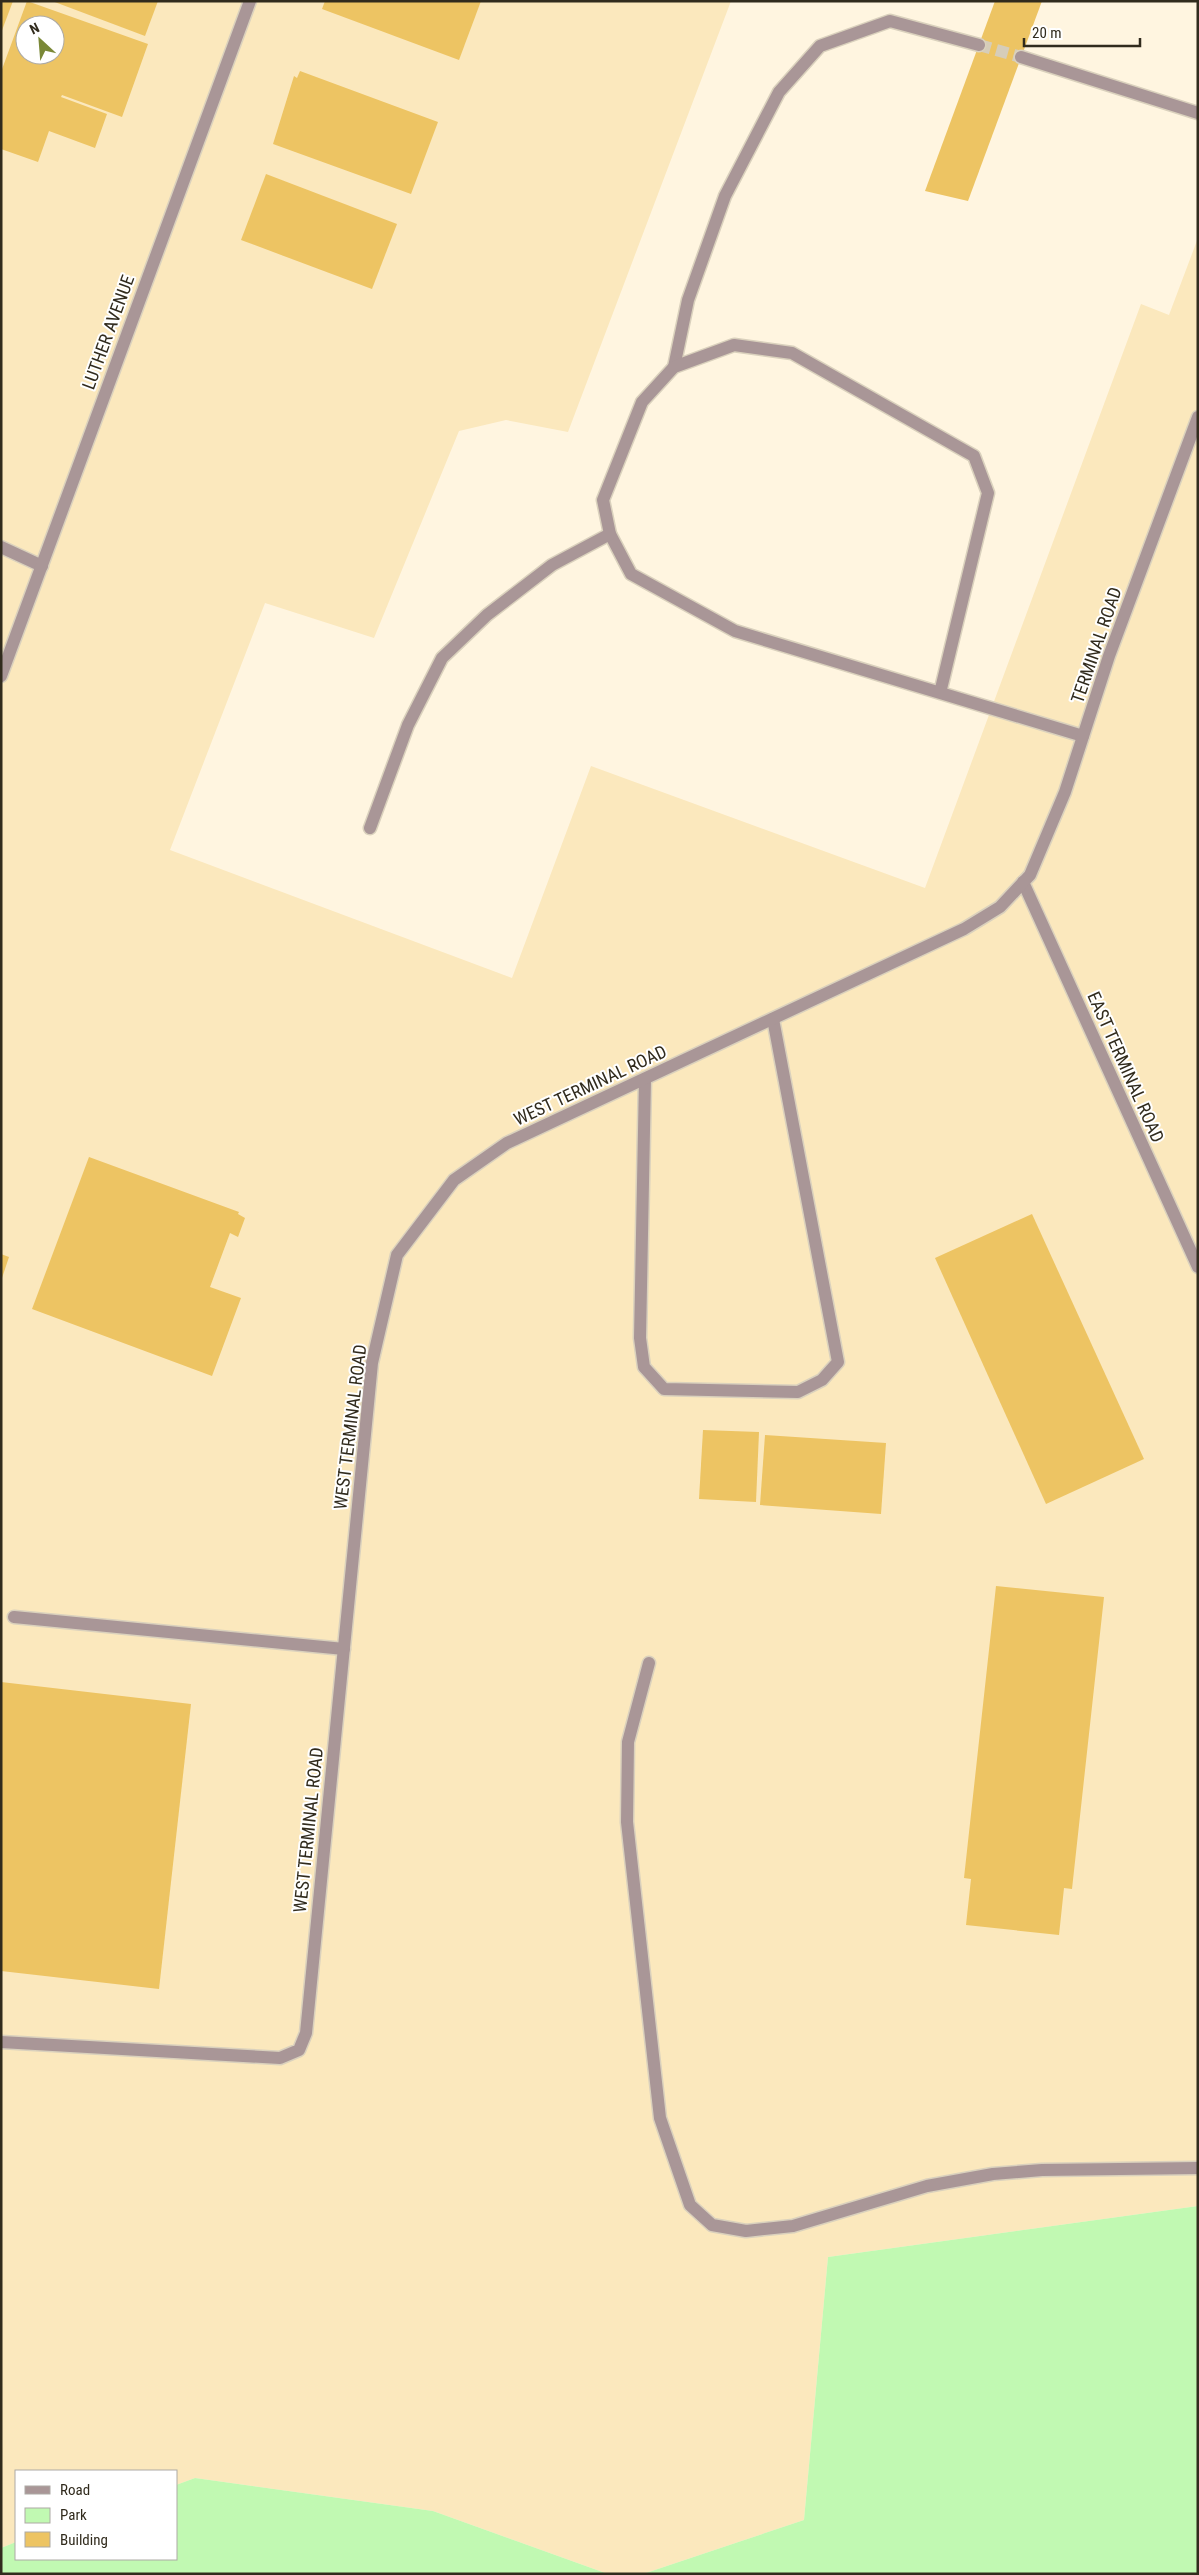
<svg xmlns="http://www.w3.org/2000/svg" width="1199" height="2575" font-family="'Roboto Condensed',sans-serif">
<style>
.built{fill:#fbe8bd;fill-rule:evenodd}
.green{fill:#c1f9b2}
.building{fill:#edc463;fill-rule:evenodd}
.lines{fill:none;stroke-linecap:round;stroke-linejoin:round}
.minor-tunnel{stroke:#d6cdb9;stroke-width:12;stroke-dasharray:12 6;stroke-linecap:butt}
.minor-casing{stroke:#dad1bd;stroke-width:15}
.minor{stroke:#a99697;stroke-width:12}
.labels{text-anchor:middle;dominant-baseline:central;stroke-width:4;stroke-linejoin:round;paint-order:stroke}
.street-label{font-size:18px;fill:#312b1d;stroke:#fff}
</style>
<rect width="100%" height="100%" fill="#fff5e0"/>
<path class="built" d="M1,1H731L568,432L506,420L459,431L374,638L265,603L170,850L512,978L591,766L925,888L1141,304L1169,315L1198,238V2206L828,2257L804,2520L643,2574H608L433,2511L195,2478L176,2485V2471H16V2542L1,2548ZM25,25H55V55H25Z"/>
<g class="green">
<path d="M1198,2206L1197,2574H643L804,2520L828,2257Z"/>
<path d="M195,2478L433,2511L608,2574H1V2548L16,2542V2559H176V2485Z"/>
</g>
<g class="building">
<path d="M1,1H13L1,33Z"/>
<path d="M27,1L148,44L122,117L62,95L61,97L107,114L95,148L49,131L38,162L1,149V72ZM25,25H55V55H25Z"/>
<path d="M52,1H158L145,36Z"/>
<path d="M325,1H481L459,60L322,9Z"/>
<path d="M995,1H1042L968,201L925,191Z"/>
<path d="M300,71L438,122L411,194L273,144L294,76L297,78Z"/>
<path d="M266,174L397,224L372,289L241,240Z"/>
<path d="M89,1157L239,1212L238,1214L245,1218L238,1237L230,1233L210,1287L241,1298L212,1376L32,1309Z"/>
<path d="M1032,1214L1144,1459L1046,1504L935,1258Z"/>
<path d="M1,1254L9,1257L2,1278H1Z"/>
<path d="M703,1430L759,1432L756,1502L699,1499Z"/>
<path d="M765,1435L886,1443L881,1514L760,1505Z"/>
<path d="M996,1586L1104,1597L1072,1889L1064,1888L1059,1935L966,1925L971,1879L964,1878Z"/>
<path d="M1,1682L191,1704L159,1989L1,1971Z"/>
</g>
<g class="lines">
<path class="minor-tunnel" d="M979,45L1021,57"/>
<g class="minor-casing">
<g id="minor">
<path d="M1021,57L1198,113"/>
<path d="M674,367L688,300L725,196L779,92L820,46L890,21L979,45"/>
<path d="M1,547L42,566"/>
<path d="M1,676L250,1"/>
<path d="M940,693L988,493L974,456L792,353L734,345L674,367L642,402L603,500L610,534L631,574L735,631L1083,736"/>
<path d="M370,828L408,725L442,658L487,615L552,565L610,534"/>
<path d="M1023,882L1198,1267"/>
<path d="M645,1079L640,1338L644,1367L664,1389L798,1392L822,1380L838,1362L773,1019"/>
<path d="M14,1617L344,1649"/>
<path d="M649,1663L628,1742L627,1822L660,2118L690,2205L712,2225L746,2231L793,2226L927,2186L993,2174L1042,2170L1198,2168"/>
<path d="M1,2042L280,2058L299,2050L306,2033L372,1363L397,1255L454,1180L507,1143L964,929L1000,907L1030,875L1065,792L1109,656L1198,417"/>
</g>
</g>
<use href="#minor" class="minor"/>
</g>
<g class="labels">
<g class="street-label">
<text transform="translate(108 332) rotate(-70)">LUTHER AVENUE</text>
<text transform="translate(1096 645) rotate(-71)">TERMINAL ROAD</text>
<text transform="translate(1126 1067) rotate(66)">EAST TERMINAL ROAD</text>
<text transform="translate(590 1085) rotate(-25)">WEST TERMINAL ROAD</text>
<text transform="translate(350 1427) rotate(-83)">WEST TERMINAL ROAD</text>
<text transform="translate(308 1830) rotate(-84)">WEST TERMINAL ROAD</text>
</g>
</g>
<rect width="1199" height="2575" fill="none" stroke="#312b1d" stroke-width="5"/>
<rect x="15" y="2470" width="162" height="90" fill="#ffffff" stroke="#adaaa5"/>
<rect x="25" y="2486" width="25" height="8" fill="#a99697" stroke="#adaaa5"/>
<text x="60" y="2495" font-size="15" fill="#312b1d">Road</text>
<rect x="25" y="2508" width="25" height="15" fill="#c1f9b2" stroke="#adaaa5"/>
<text x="60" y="2520" font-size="15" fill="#312b1d">Park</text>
<rect x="25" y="2532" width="25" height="15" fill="#edc463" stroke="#adaaa5"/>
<text x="60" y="2545" font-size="15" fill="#312b1d">Building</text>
<g transform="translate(40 40) rotate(334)"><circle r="24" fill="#ffffff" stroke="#adaaa5"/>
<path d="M0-4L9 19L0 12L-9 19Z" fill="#7a8837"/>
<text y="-8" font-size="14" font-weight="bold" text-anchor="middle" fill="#312b1d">N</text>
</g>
<path d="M1024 38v8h116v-8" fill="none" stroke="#312b1d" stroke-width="2.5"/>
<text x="1032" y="38" font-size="15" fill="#312b1d" stroke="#ffffff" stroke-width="4" paint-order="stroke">20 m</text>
</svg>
